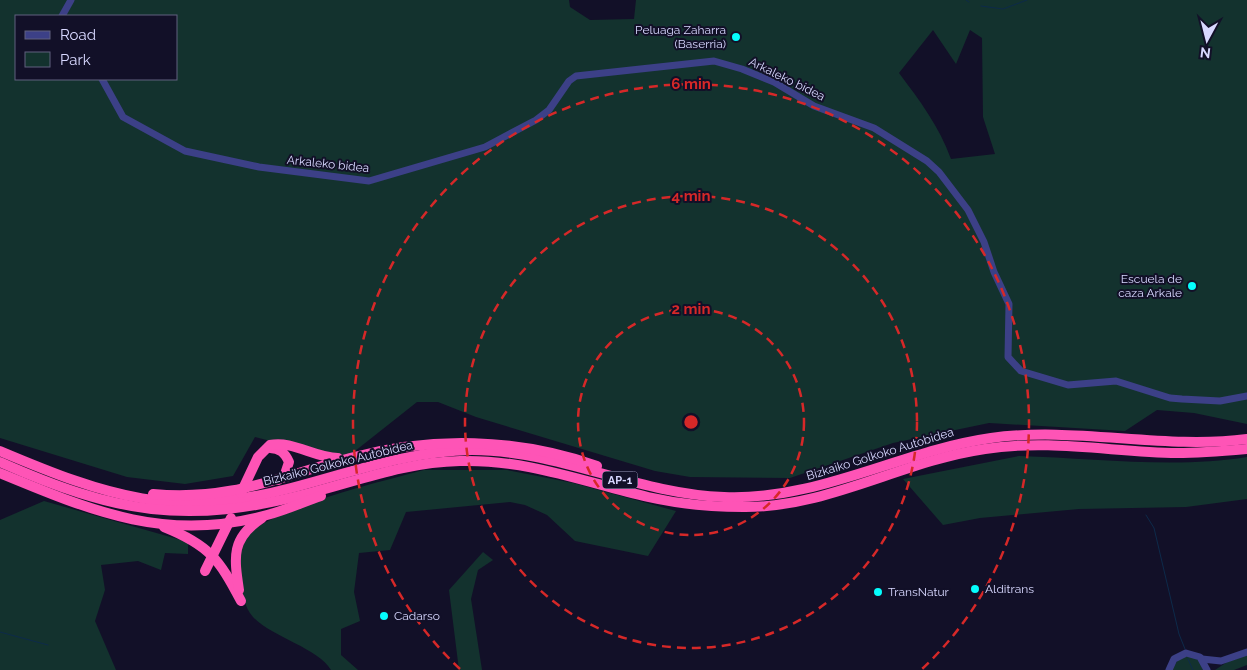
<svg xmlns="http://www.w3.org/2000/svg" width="1247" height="670" font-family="Raleway,sans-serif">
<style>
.green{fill:#13322e;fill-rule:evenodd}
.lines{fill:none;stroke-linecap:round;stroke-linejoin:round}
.stream{stroke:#0d2a4a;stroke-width:1}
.tertiary{stroke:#3c4087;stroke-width:7}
.motorway{stroke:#fe54b6;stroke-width:10}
.ring{fill:none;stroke:#d62828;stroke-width:2.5;stroke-dasharray:9 6}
.poi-dot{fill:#05fdfd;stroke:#121028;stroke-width:2}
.labels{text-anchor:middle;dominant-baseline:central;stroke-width:4;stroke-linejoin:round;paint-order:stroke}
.shield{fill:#121028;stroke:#9d9cbe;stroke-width:1}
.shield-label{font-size:11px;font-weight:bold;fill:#d8d8ff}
.poi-label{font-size:12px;fill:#d8d8ff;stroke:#121028;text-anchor:start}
.street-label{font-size:12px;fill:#d8d8ff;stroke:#121028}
.centre{fill:#d62828;stroke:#121028;stroke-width:2.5}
.ring-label{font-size:15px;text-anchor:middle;font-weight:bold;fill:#d62828;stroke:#121028;stroke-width:4;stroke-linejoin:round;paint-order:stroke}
</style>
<rect width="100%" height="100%" fill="#121028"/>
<g class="green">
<path d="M0,0H569L570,7L590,20L634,19L636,0H1247V424L1194,413L1157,410L1125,431L989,423L893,443L790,478L690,477L655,471L476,417L438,402H417L350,455L329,456L255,437L233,476L185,484L127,477L0,438ZM16,16H176V79H16ZM933,30L956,64L970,30L982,38L983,117L995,154L951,159C939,126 920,101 899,73Z"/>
<path d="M1019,456C1092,458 1176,469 1247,457V499L1186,507L1079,509L980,518L943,525L903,479Z"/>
<path d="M424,470H507L573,483L676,511L648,556L575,541L547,515L525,505L510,502L406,512L390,550L359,553L354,592L360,621L341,629V655L358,670H331C318,648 272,637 253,617C244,607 243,594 241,582C237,564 237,546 250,532C253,527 261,525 266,522C315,497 372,484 424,470Z"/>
<path d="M44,501L188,542V554L165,553L161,570L138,561L101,565L105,590L95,621L116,670H0V520Z"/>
<path d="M483,552L493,560L478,570L471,599L482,670H459L449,590Z"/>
<path d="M1247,655V665L1234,670H1215L1227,662Z"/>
<path d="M1189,656L1199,660L1203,670H1172L1179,658Z"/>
</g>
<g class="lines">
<g class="stream">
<path d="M966,0L969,2"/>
<path d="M981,6L1003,9L1027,0"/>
<path d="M1146,515L1154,528L1179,634L1185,649"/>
<path d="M0,632L48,645"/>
<path d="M1188,659L1193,670"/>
</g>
<g class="tertiary">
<path d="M62,16L71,0"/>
<path d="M102,79L123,117L185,151L259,167L369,181L485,147L536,120L549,110L569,81L576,76L714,61L742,69L774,82L814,106L874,128L927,161L939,172L968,210L984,242L994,272L1009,304L1008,357L1021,371L1068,385L1116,381L1170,398L1182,399L1220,401L1247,396"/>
<path d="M1202,659L1221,661L1247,652"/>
<path d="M1169,670L1174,659L1186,653L1200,657L1207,670"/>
</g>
<g class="motorway">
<path d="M270,448C280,448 285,453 289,462L285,474L278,480"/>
<path d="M0,451C109,497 173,519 291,488C352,472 409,451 472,450C559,450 637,494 724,497C818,501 900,451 991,438C1076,426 1162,450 1247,439"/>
<path d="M0,462C115,513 186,526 310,493C360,480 407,462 460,461C526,459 584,482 648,497C679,504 711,507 743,507C828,508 902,461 985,449C1049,439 1113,452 1177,453C1200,453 1224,451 1247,449"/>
<path d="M0,473C92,511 166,543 267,515C286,510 303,502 321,496"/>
<path d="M241,493L258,457L270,445C292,440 315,458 338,458"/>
<path d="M153,494C231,501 278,477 350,458C432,436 517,438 597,466"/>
<path d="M164,527C209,545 219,559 241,601"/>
<path d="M205,571L231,518"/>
<path d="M239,590C234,557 231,538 262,518"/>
</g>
</g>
<g class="ring">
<circle cx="691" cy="422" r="113"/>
<circle cx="691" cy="422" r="226"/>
<path d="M460 669A338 338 0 1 1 922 669"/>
</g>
<g class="poi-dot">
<circle cx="736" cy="37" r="5"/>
<circle cx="1192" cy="286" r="5"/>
<circle cx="975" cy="589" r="5"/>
<circle cx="878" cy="592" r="5"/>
<circle cx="384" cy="616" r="5"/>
</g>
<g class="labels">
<rect class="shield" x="602.5" y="471.5" width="35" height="17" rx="4"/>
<g class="shield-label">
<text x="620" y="480">AP-1</text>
</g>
<g class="poi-label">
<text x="726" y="30" text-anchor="end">Peluaga Zaharra<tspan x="726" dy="14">(Baserria)</tspan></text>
<text x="1182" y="279" text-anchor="end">Escuela de<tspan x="1182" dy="14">caza Arkale</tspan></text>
<text x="985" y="589">Alditrans</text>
<text x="888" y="592">TransNatur</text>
<text x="394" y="616">Cadarso</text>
</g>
<g class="street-label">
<text transform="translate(787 79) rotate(26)">Arkaleko bidea</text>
<text transform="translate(328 164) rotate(6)">Arkaleko bidea</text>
<text transform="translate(880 454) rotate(-17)">Bizkaiko Golkoko Autobidea</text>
<text transform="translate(338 463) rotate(-14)">Bizkaiko Golkoko Autobidea</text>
</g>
</g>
<circle cx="691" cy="422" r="8" class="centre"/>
<g class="ring-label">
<text x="691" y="89">6 min</text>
<text x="691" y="201">4 min</text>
<text x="691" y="314">2 min</text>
</g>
<rect x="15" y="15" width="162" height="65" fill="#121028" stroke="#61607e"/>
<rect x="25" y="31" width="25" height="8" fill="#3c4087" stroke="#61607e"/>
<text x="60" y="40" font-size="15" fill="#d8d8ff">Road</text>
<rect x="25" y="52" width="25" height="15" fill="#13322e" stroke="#61607e"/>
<text x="60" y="65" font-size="15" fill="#d8d8ff">Park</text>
<g transform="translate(1207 40) rotate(187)" stroke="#121028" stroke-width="4" paint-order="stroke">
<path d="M0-4L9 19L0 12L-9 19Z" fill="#d8d8ff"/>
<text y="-8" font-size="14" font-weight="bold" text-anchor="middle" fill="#d8d8ff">N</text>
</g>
</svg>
